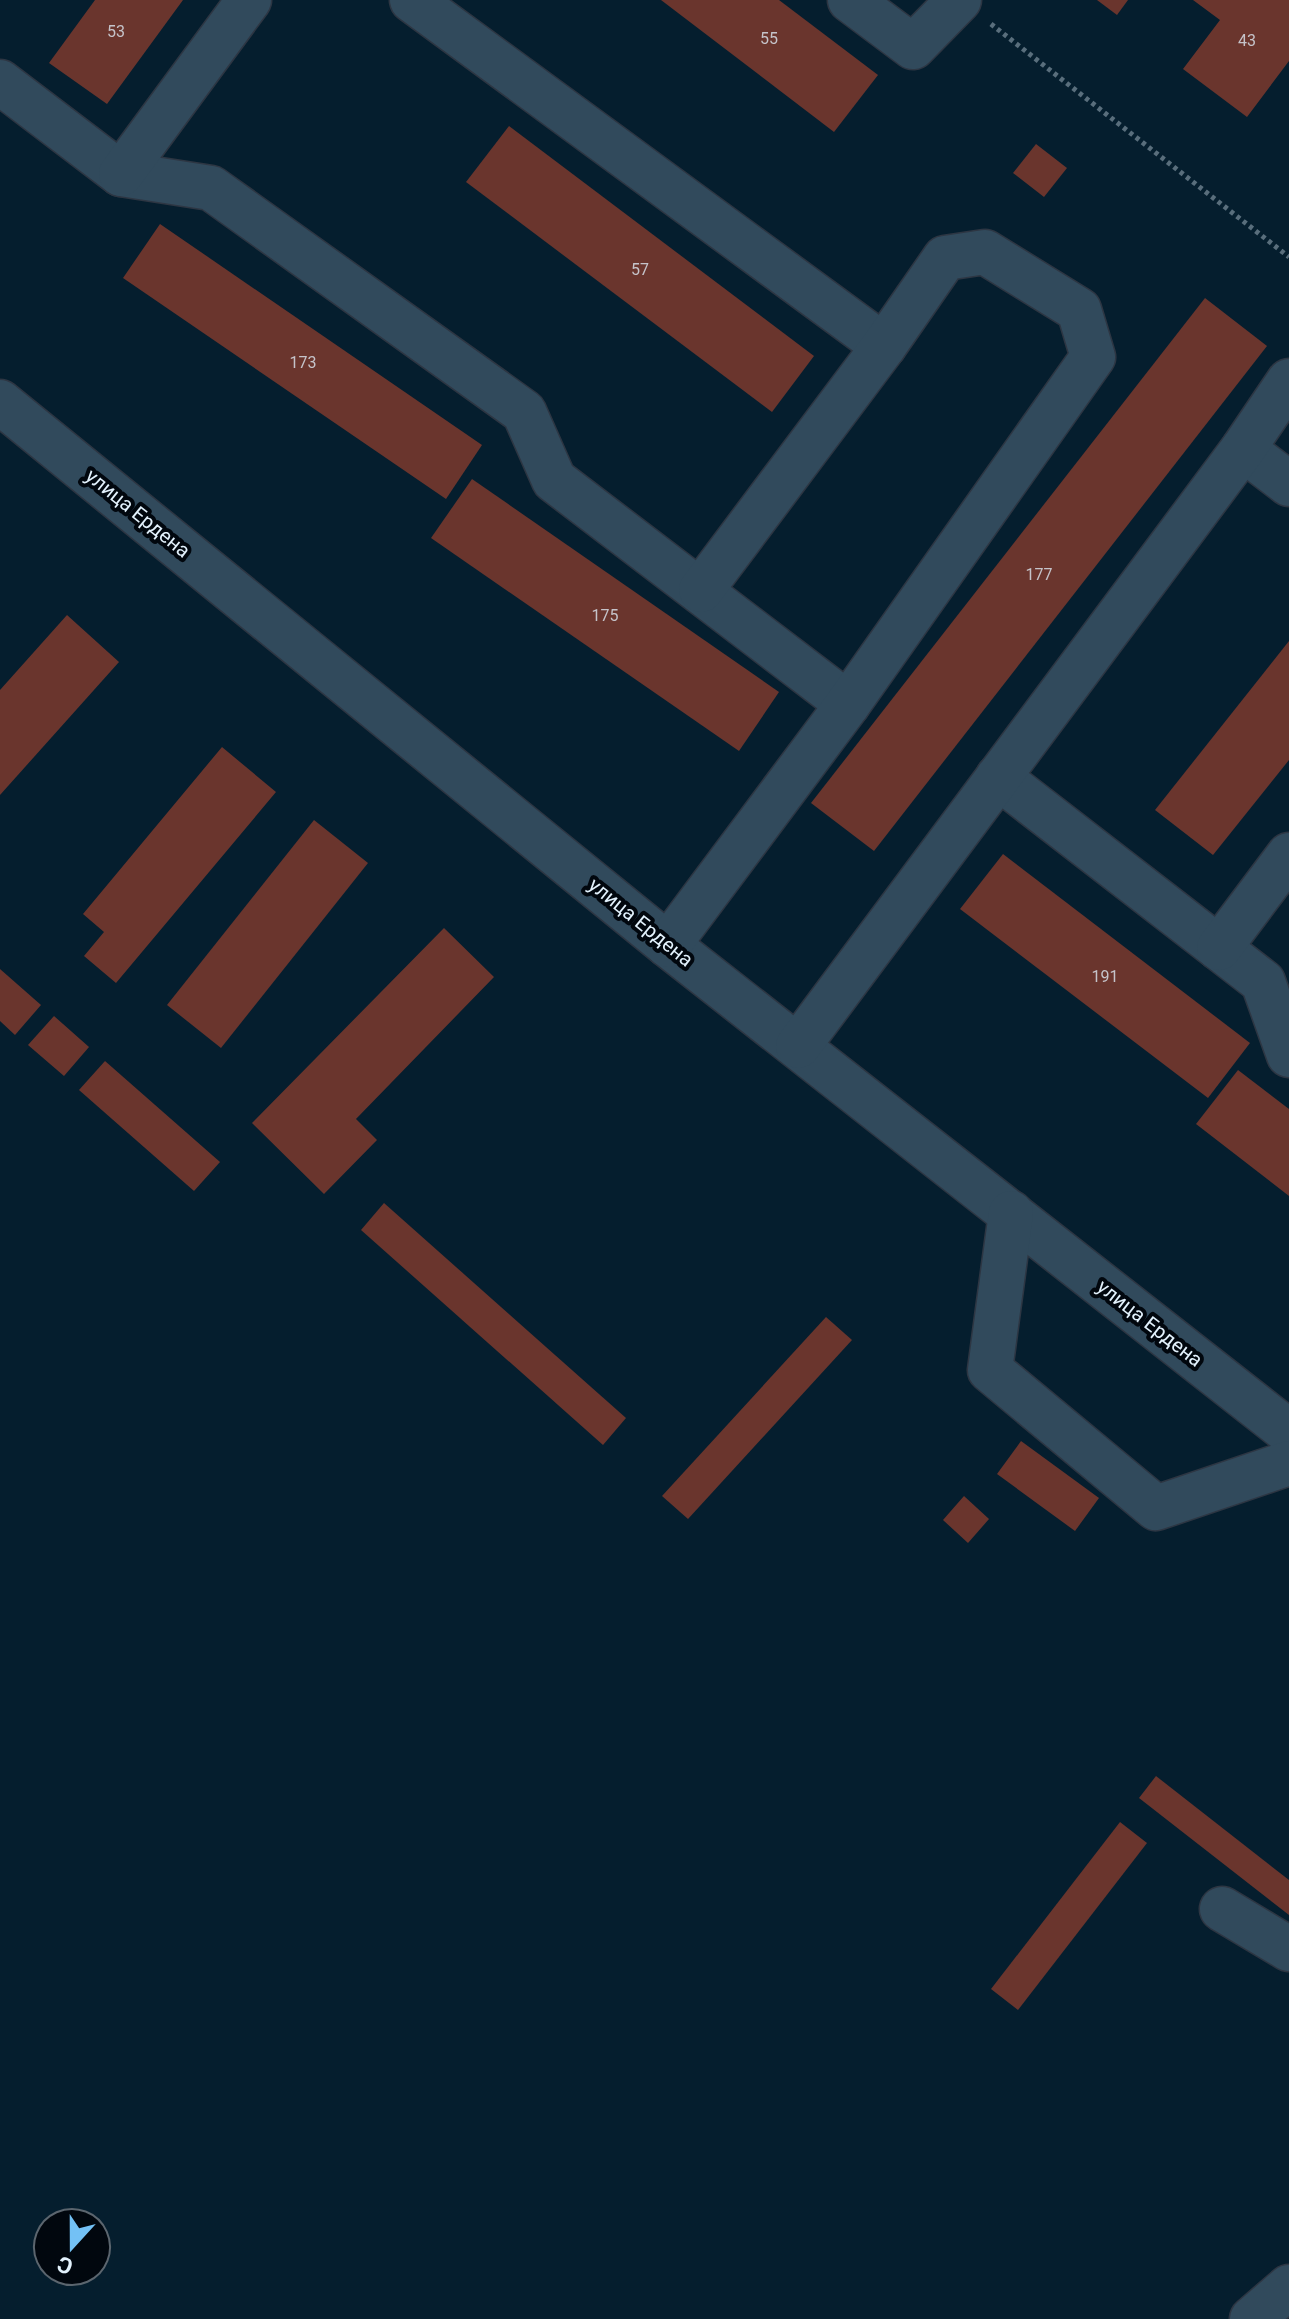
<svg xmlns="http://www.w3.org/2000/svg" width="1289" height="2319" font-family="Roboto,sans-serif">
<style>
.building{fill:#6a352d}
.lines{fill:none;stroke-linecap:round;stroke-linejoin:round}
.minor-casing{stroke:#2d3643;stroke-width:47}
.path{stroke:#596e7c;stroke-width:5;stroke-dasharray:4 4;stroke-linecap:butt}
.minor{stroke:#314a5c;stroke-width:44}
.labels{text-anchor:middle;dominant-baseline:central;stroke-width:8;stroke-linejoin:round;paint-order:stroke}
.number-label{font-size:16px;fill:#c5c3c9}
.street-label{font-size:20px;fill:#e3f2fd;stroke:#01070e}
</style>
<rect width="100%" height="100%" fill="#051e2e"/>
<g class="building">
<path d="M95,0H183L107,104L49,63Z"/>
<path d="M661,0H779L878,75L834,132Z"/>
<path d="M1097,0H1128L1117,15Z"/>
<path d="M1193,0H1289V61L1247,117L1183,69L1220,20Z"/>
<path d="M509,126L814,356L772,412L466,182Z"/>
<path d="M1036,144L1067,168L1044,197L1013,173Z"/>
<path d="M160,224L482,445L446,499L123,278Z"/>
<path d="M1205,298L1267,346L874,851L811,803Z"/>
<path d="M472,479L779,692L739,751L431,538Z"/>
<path d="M67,615L119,662L0,795V690Z"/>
<path d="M1289,641V760L1213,855L1155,810Z"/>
<path d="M222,747L276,792L116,983L84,956L104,932L83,914Z"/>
<path d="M314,820L368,863L221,1048L167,1005Z"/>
<path d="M1003,854L1250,1043L1208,1098L960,909Z"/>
<path d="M444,928L494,977L356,1119L377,1140L324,1194L252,1123Z"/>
<path d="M0,969L41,1005L15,1035L0,1021Z"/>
<path d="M54,1016L89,1047L64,1076L28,1045Z"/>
<path d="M105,1061L220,1162L194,1191L79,1090Z"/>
<path d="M1238,1070L1289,1109V1196L1196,1124Z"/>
<path d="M384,1203L626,1418L603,1445L361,1230Z"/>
<path d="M826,1317L852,1340L688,1519L662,1496Z"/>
<path d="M1021,1441L1099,1498L1075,1531L997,1474Z"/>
<path d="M964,1496L989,1519L968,1543L943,1520Z"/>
<path d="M1156,1776L1289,1880V1915L1139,1798Z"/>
<path d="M1120,1822L1147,1843L1018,2010L991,1989Z"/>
</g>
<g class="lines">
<g class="minor-casing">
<g id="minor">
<path d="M412,0L884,346"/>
<path d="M850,0L913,47L959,0"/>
<path d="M0,82L121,174L211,188L524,412L554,480L848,704"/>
<path d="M121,174L249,0"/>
<path d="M0,402L668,945L1289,1432"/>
<path d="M1243,449L1289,484"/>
<path d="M998,777L1263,982L1289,1055"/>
<path d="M668,945L848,704L1093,357L1079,310L985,252L945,258L884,346L701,590"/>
<path d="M1219,948L1289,855"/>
<path d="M798,1046L1243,449L1289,381"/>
<path d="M1011,1213L990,1370L1156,1508L1289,1463"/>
<path d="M1222,1909L1289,1949"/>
<path d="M1252,2319L1289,2287"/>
</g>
</g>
<path class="path" d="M991,24L1289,257"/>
<use href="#minor" class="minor"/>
</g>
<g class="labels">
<g class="number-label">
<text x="116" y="31">53</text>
<text x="769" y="38">55</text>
<text x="1247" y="40">43</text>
<text x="640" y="269">57</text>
<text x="303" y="362">173</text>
<text x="1039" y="574">177</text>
<text x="605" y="615">175</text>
<text x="1105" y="976">191</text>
</g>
<g class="street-label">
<text transform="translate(138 513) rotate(39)">улица Ердена</text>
<text transform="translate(641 922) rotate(39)">улица Ердена</text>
<text transform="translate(1150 1323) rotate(38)">улица Ердена</text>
</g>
</g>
<g transform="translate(72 2247) rotate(201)"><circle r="38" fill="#01070e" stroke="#5b656e" stroke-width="2"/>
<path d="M0-6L14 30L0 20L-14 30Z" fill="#73c1f5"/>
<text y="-12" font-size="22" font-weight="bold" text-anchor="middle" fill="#e3f2fd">С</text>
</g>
</svg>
